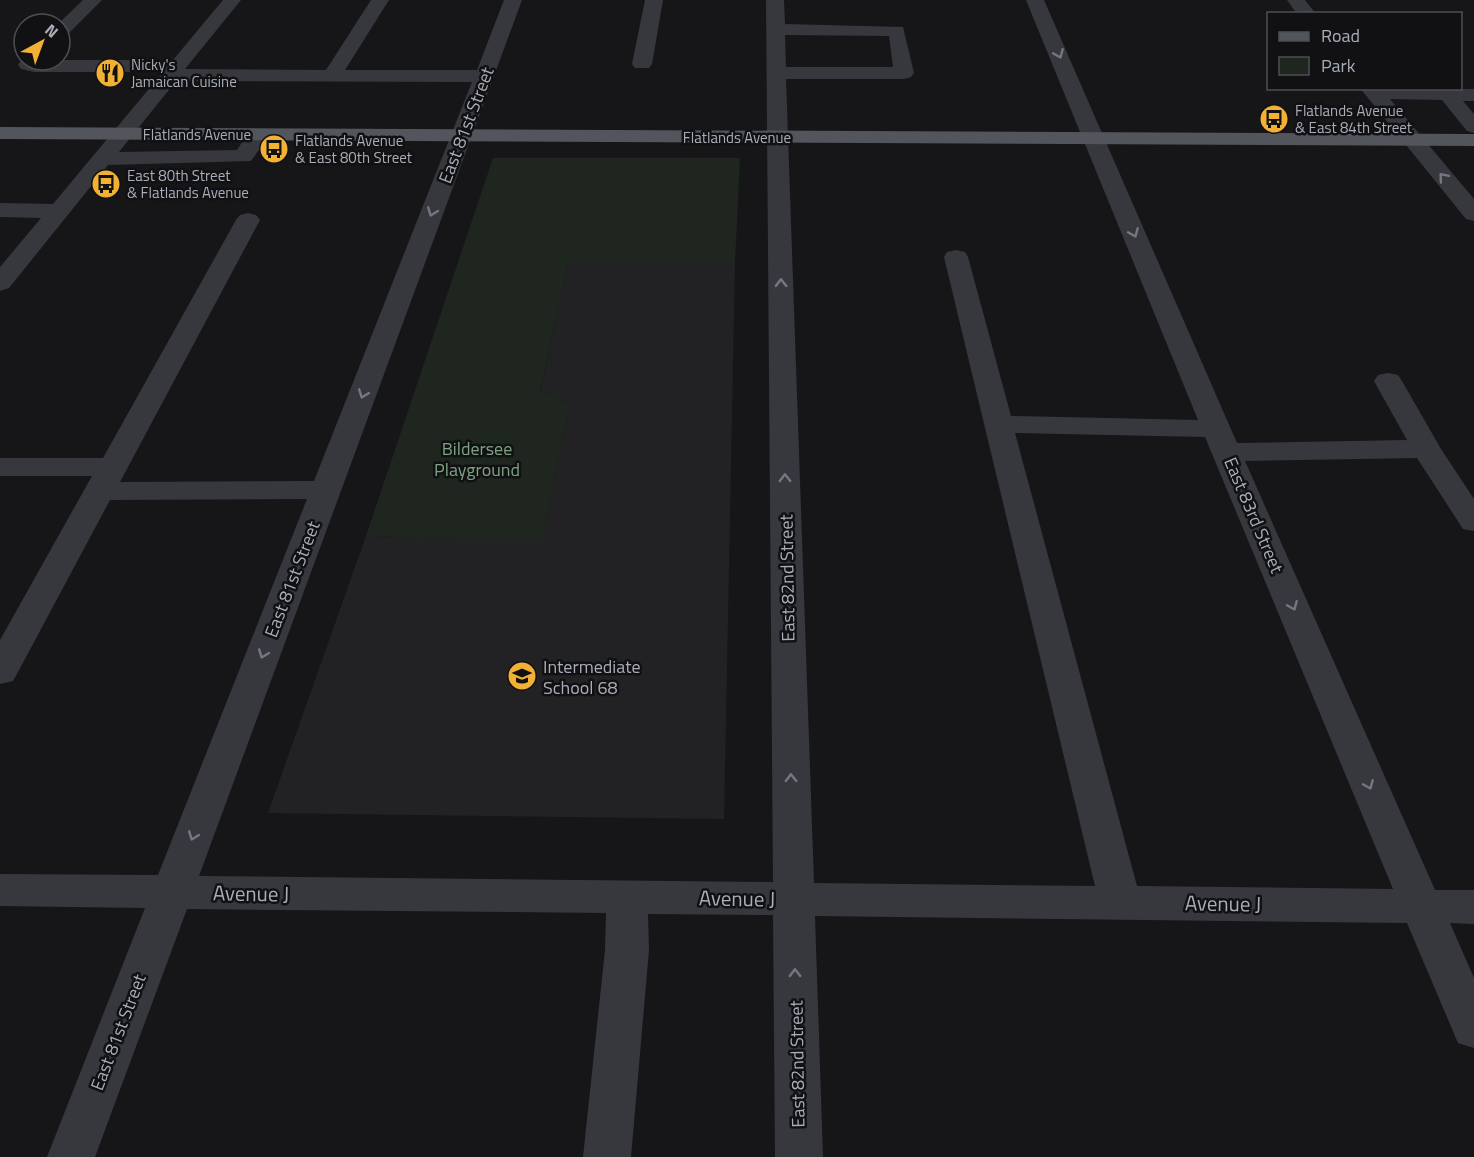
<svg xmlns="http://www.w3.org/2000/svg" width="1474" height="1157" font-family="'Titillium Web',sans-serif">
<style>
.built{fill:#222225}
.green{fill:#1e261f}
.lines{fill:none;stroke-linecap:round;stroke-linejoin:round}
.minor{fill:#37383d;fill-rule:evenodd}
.major{fill:#53555c;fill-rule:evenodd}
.oneway{stroke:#757881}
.labels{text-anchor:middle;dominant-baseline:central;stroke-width:5;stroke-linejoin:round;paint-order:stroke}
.far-poi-label{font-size:15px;fill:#a8adb8;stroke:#111113;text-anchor:start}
.far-street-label{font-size:15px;fill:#a8adb8;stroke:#111113}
.street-label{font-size:18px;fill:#a8adb8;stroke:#111113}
.park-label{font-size:18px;fill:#7fa381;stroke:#111113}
.poi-label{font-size:18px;fill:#a8adb8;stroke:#111113;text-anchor:start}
.near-street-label{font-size:21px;fill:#a8adb8;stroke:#111113}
</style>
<rect width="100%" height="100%" fill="#161618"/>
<path class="built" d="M568,263H735L724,819L268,813L366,536L542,539L570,403L540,393Z"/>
<path class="green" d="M493,158H740L735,263L568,264L540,392L570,403L542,540L366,536Z"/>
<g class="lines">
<g class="minor">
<path d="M83,0H102L66,36L60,37V24H58Z"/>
<path d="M223,0H241L185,69L326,70L371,0H389L345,70H477L504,0H522L199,876L773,882L766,0H784L785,24L903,27L914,73L911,77L904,79H786L814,883L1095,886L944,257L947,252L956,250L965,252L968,257L1011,416L1198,420L1026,0H1044L1237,443L1407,440L1374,381L1378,375L1388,373L1398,375L1402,381L1441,449L1474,499V531L1463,529L1417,458L1245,461L1435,890H1474V924L1450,923L1474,978V1048L1458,1043L1407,923L815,916L823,1157H775L773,915L648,914L649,950L631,1157H583L605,950L606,913L187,909L95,1157H47L145,908L0,906V874L158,875L307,499L110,500L18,672L13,681L0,684V640L92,476H0V458H103L236,220L240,215L248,213L256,215L260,220L120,482L314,481L472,82L176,81L119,152L237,150C245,138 250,126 266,130L270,134L251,161L108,165L9,288L0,291V267L41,218L0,217V203L53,204L163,72H34L21,69L18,65L24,56V60H173ZM785,35L889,36L893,67H786ZM1015,433L1205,437L1393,889L1137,886Z"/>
<path d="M645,0H663L652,64L649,68H635L632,64Z"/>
<path d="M1287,0H1305L1316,14H1297Z"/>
<path d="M1360,88L1474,89V101H1463L1474,114V133L1467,131L1442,100L1390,99L1474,199V221L1466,219Z"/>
</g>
<path class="major" d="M0,127L1474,134V146L0,139Z"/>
</g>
<defs><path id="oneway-chevron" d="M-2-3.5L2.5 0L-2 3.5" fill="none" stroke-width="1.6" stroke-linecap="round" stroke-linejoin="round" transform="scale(1.5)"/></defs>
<g class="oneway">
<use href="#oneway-chevron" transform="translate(1059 54) rotate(67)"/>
<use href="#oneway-chevron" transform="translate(1443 177) rotate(-130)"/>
<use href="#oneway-chevron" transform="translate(432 212) rotate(111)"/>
<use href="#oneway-chevron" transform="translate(1134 233) rotate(67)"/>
<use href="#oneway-chevron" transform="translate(781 283) rotate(-91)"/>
<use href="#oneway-chevron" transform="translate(363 394) rotate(111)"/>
<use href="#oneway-chevron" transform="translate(785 478) rotate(-91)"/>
<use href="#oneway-chevron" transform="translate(1293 606) rotate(67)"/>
<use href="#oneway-chevron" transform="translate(263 654) rotate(111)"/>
<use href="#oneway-chevron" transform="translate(791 778) rotate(-91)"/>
<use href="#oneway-chevron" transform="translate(1369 785) rotate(67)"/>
<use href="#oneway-chevron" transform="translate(193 836) rotate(111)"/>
<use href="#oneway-chevron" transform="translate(795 973) rotate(-91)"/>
</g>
<defs>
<g id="restaurant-disc" transform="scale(1.5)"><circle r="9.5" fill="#f2b134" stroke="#111113"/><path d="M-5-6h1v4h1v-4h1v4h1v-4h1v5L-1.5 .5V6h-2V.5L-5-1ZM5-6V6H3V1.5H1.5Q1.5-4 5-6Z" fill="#111"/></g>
<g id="bus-disc" transform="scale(1.5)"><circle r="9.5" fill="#f2b134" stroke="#111113"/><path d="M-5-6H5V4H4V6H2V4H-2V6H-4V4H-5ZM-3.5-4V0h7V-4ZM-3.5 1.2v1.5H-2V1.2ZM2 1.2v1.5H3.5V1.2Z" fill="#111"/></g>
<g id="school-disc" transform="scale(1.5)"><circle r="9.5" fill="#f2b134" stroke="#111113"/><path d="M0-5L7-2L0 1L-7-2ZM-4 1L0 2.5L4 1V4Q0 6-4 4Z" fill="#111"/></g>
</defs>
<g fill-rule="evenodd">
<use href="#restaurant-disc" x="110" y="73"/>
<use href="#bus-disc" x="1274" y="119"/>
<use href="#bus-disc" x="274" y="149"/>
<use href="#bus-disc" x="106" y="184"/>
<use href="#school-disc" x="522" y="676"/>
</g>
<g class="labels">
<g class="far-poi-label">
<text x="131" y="64">Nicky's<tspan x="131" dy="17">Jamaican Cuisine</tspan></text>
<text x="1295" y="110">Flatlands Avenue<tspan x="1295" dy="17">&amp; East 84th Street</tspan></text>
<text x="295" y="140">Flatlands Avenue<tspan x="295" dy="17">&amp; East 80th Street</tspan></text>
<text x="127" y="175">East 80th Street<tspan x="127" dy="17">&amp; Flatlands Avenue</tspan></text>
</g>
<g class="far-street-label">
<text x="197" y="134">Flatlands Avenue</text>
<text x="737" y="137">Flatlands Avenue</text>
</g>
<g class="street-label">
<text transform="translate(466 125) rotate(-69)">East 81st Street</text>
<text transform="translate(1254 515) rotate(67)">East 83rd Street</text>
<text transform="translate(787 578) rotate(-91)">East 82nd Street</text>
<text transform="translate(292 579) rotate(-69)">East 81st Street</text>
<text transform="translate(118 1032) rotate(-69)">East 81st Street</text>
<text transform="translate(797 1064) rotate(-91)">East 82nd Street</text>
</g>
<g class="park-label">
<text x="477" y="448">Bildersee<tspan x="477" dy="21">Playground</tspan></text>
</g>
<g class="poi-label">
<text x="543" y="666">Intermediate<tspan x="543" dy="21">School 68</tspan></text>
</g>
<g class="near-street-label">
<text transform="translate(251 893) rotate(1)">Avenue J</text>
<text transform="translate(737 898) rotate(1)">Avenue J</text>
<text transform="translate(1223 903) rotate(1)">Avenue J</text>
</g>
</g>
<rect x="1267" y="12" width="195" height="78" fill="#111113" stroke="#4d4f55" stroke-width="1.5"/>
<rect x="1279" y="32" width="30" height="9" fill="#53555c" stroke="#4d4f55" stroke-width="1.5"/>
<text x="1321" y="42" font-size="18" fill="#a8adb8">Road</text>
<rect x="1279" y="57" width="30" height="18" fill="#1e261f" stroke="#4d4f55" stroke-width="1.5"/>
<text x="1321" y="72" font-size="18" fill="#a8adb8">Park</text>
<g transform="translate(42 42) rotate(41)"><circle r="28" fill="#111113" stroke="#4d4f55" stroke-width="1.5"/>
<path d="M0-4.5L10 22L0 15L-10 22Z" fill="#f2b134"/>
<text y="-9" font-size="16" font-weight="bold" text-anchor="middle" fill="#a8adb8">N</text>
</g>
</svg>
